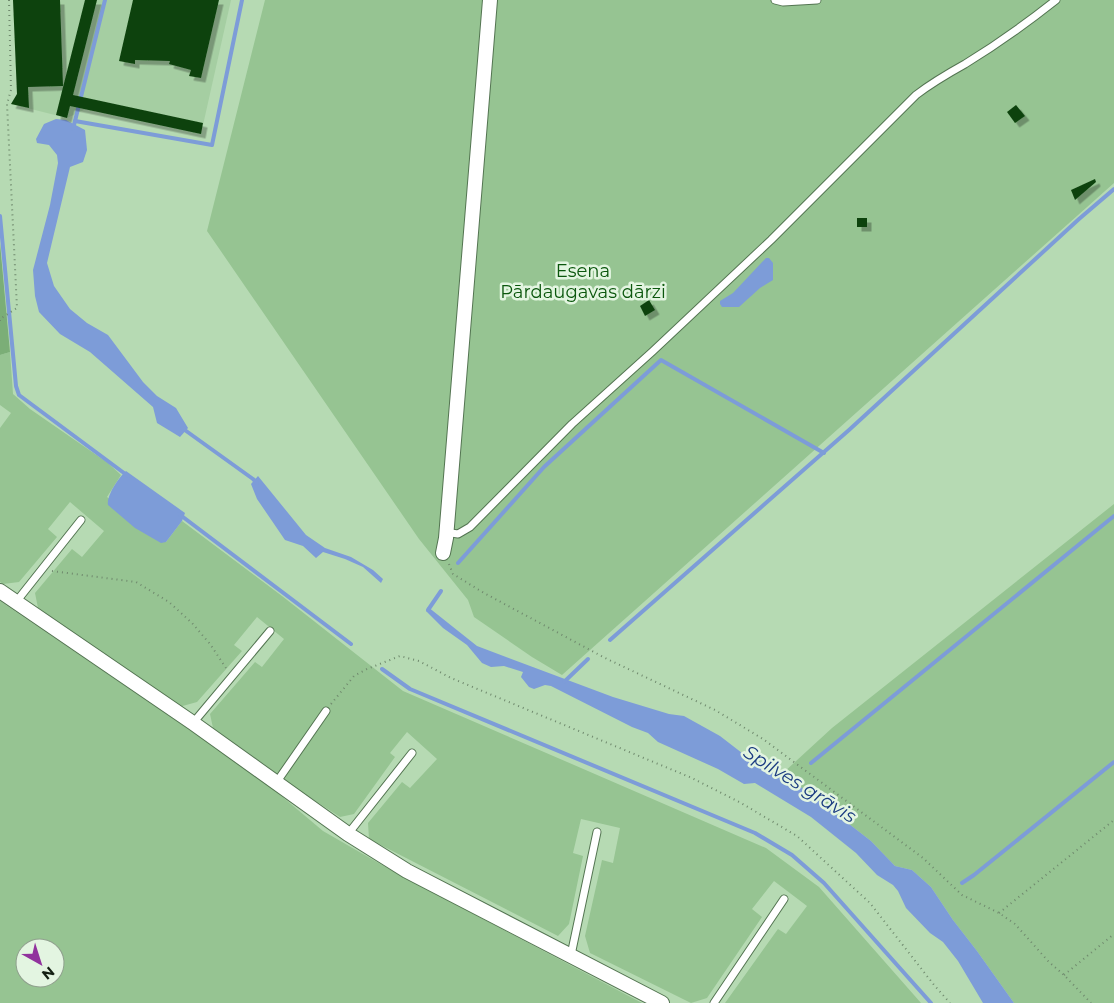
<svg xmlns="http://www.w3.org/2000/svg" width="1114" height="1003" font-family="Montserrat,sans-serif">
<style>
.built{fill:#a5cea2}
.green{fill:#96c492;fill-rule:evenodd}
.forest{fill:#7bae77}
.water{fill:#7d9cd8}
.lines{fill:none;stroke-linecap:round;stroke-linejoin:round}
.stream{stroke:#7d9cd8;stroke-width:4}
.building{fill:#114311;filter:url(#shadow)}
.service-casing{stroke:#547552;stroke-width:9}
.minor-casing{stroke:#547552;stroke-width:16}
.path{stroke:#6f896d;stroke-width:2;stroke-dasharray:1 4;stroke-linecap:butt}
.service{stroke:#fff;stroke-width:7}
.minor{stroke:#fff;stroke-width:14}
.labels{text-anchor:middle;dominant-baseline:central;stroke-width:5;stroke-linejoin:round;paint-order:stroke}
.park-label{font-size:18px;fill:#0b570d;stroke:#e3f5e1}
.water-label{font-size:19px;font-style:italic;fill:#1a3b81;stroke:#e3f5e1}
</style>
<defs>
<filter id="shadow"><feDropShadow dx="4.5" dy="4.5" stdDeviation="0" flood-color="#0004"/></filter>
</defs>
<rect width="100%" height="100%" fill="#b6dab3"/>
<path class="built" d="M13,0H231L201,134L86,109L67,118L11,104L17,94Z"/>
<g class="green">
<path d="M265,0H1114V183L562,675L532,657L474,617L468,600L419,539L207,231Z"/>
<path d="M10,352L13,394L30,409L108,463L121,475L107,497L166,542L182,521L282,596L403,691L766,848L819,887L921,1003H725L778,929L786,934L807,906L774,881L752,909L762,917L707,998L691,1003L590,953L585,936L602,860L613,863L620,828L581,819L573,853L583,856L569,924L558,936L369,839L368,823L402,782L410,788L437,759L407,732L390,753L395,757L354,814L340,817L294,787L264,764L213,728L210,714L255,662L262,667L284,639L257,617L234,645L242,651L197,702L179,707L38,608L35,593L72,549L82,557L104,531L70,502L48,529L57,537L19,582L3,584L0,582V428L11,413L0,405V355Z"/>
<path d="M1114,504V1003H1014L977,951L953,920L931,887L912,870L895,866L871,841L804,789L790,781L783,773L832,728Z"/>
<path d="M0,601L193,732L266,783L323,831L396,873L642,1003H0ZM25,948H55V978H25Z"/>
</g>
<path class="forest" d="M0,243L10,352L0,355Z"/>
<g class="water">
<path d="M56,119L66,120L85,130L87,150L83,162L70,167L47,263L54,286L70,309L87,323L108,335L143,382L157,396L176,408L188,428L180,437L157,423L153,407L90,352L60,334L39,312L35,296L33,270L50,205L58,163L57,155L49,145L37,143L36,139L44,124Z"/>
<path d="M766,258H769L773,263V280L760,288L739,307H722L720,304V301L733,293Z"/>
<path d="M126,471L185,513L182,521L166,542L161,543L135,528L108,505C106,496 119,477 126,471Z"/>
<path d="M258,476L306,535L325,548L351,557L373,570L383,579L381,583L363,567L345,559L323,552L316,558L303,546L285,540L257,499L251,484Z"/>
<path d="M428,607L477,646L613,697L669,714L684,716L720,736L742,753L783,773L790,781L804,789L871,841L895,866L912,870L931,887L953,920L977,951L1014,1003H983L958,961L943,942L930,933L906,908L898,891L893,885L877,875L856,853L811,817L755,783L744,784L718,769L658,742L648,733L632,727L551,686L545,685L534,689L529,687L521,677L523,672L504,666L491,667L482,663L467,645L443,628L426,611Z"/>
</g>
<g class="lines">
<g class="stream">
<path d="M75,121L212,145L242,0"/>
<path d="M73,129L105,0"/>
<path d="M0,216L16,386L19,395L128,476"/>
<path d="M182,428L253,479L257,483"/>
<path d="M179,514L351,644"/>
<path d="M458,563L544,467L661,360L824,453"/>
<path d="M428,610L441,591"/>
<path d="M610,640L849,430L1079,219L1114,189"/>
<path d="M382,669L410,689L755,833L792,855L824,883L931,1003"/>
<path d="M564,682L588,659"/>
<path d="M811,763L1114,516"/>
<path d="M962,883L974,875L1114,762"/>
</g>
</g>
<g class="building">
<path d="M13,0H60L63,86L28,87L29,108L11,104L17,94Z"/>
<path d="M85,0H97L73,95L203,123L201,134L70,106L67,118L56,115Z"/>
<path d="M133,0H219L201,78L189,76L191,70L169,64L170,61L135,60V64L119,61Z"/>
<path d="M1016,105L1025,116L1015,123L1007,112Z"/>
<path d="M1095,179L1096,182L1075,200L1071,190Z"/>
<rect x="857" y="218" width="10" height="9"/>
<path d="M649,300L655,310L645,316L640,306Z"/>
</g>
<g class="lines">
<g class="service-casing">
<g id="service">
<path d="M775,0L783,2L817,0"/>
<path d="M447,529L451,533L458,534L470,527L572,424L653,351L771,240L916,95C933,82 947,74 965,64C996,45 1027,23 1056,0"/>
<path d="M16,602L81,520"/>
<path d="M193,723L270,631"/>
<path d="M276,783L326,711"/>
<path d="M348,834L412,753"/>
<path d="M571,955L597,832"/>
<path d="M714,1003L784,899"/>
</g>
</g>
<g class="minor-casing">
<g id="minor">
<path d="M443,553L446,538L490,0"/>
<path d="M0,591L193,723L348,834L407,871L662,1003"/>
</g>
</g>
<g class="path">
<path d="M0,321V319L17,308L7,104L11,90L9,0"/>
<path d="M449,564L453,574L484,593L605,658L715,710L763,739L923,858L962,895L999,913L1015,924L1049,962L1064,975L1091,1003"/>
<path d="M52,571L136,582L169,602L192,623L210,644L226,668"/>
<path d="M331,704L354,676L367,669L400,656L419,661L451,678L692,778L741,803L797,836L870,903L934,985L950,1003"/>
<path d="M999,913L1114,820"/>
<path d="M1064,975L1114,934"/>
</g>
<use href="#service" class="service"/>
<use href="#minor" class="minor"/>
</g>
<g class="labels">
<g class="park-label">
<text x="583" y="271">Esena<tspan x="583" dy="21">Pārdaugavas dārzi</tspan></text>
</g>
<g class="water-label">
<text transform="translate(800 784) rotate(32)">Spilves grāvis</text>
</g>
</g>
<g transform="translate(40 963) rotate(141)"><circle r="24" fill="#e3f5e1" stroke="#90a08e"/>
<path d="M0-4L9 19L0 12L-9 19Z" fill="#91339d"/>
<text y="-8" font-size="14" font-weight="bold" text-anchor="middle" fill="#132012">N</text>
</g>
</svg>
